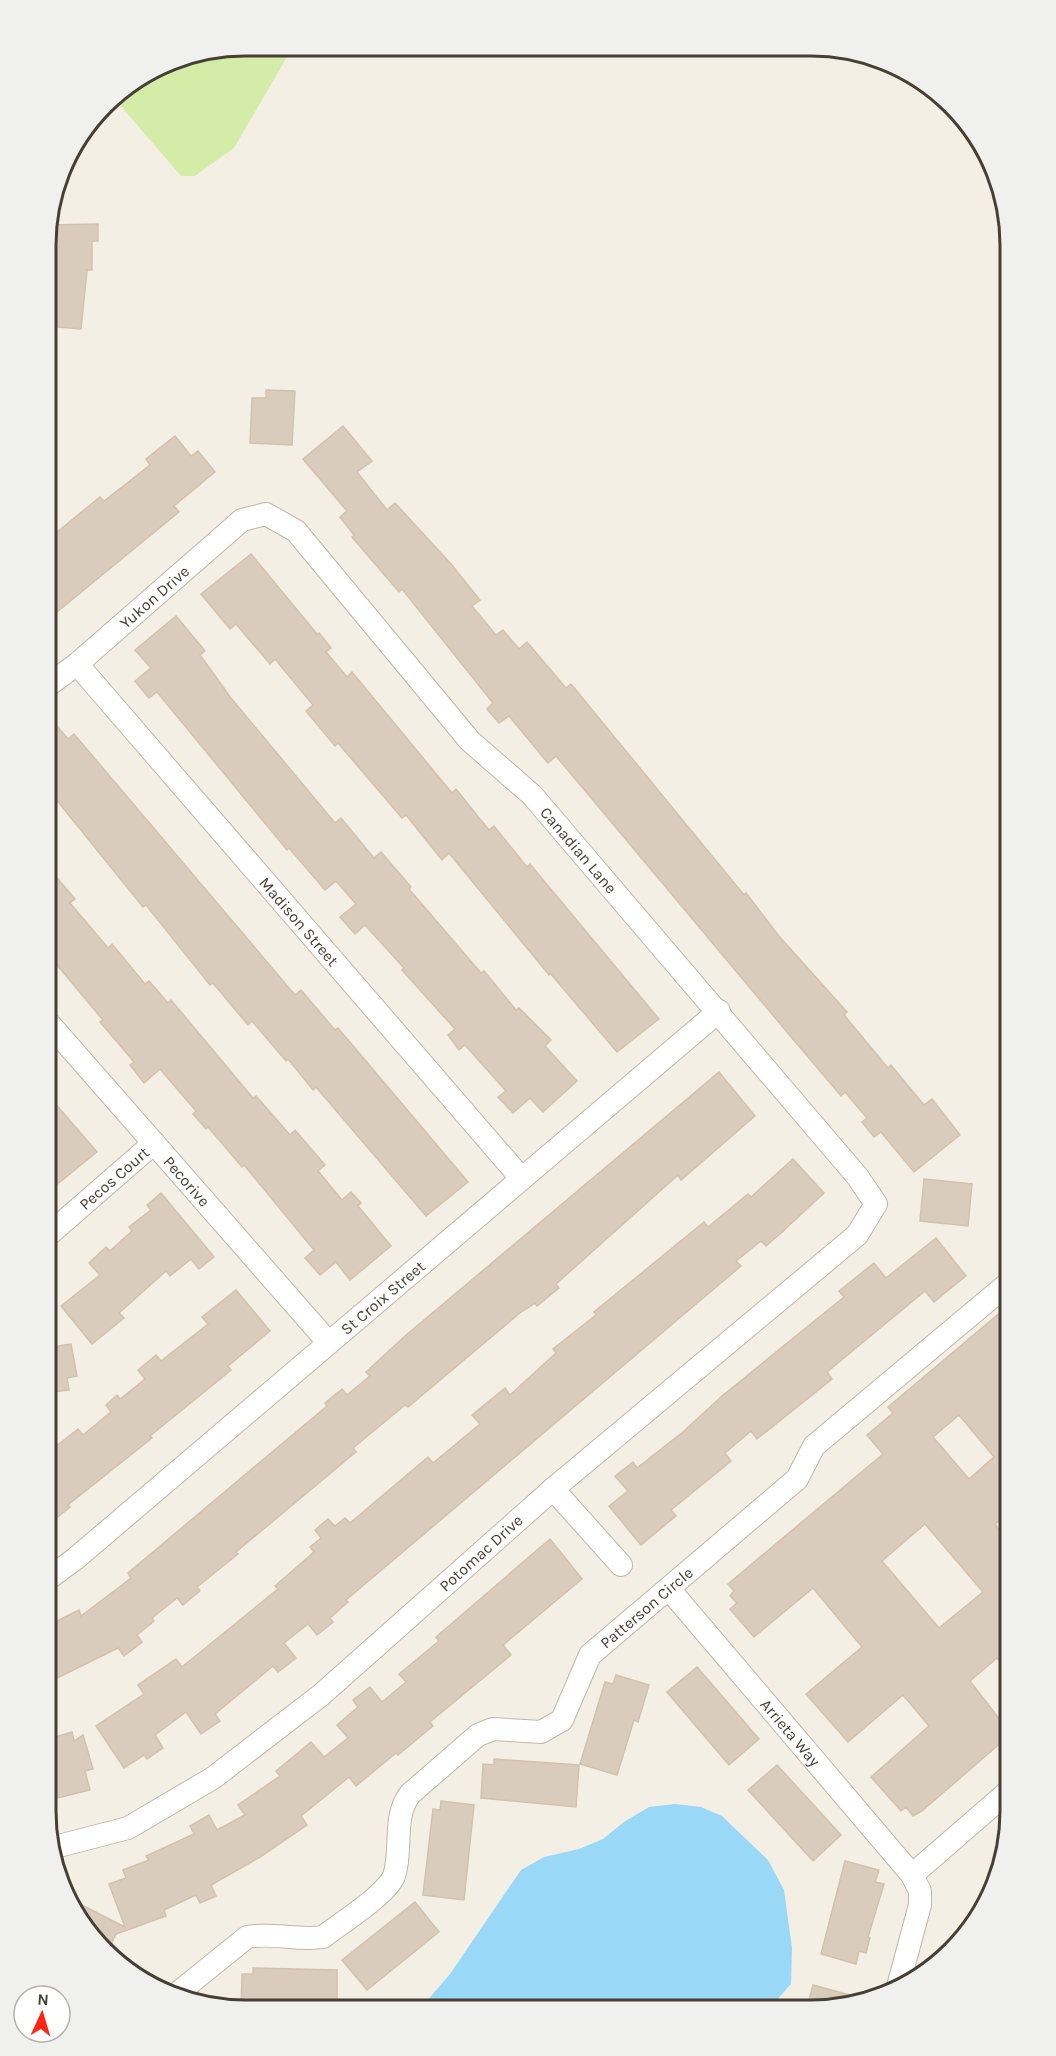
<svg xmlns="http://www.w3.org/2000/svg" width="1056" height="2056" font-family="Karla,sans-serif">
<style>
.green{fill:#d3eda9}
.water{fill:#9ad8f8}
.building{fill:#daccbc;stroke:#d3c1ab;stroke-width:1.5;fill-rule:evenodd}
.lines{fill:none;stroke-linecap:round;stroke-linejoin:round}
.minor-casing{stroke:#c1b6a6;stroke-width:24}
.minor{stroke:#fff;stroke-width:22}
.labels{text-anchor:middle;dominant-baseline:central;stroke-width:4.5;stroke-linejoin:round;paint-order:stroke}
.street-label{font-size:16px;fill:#473e34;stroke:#fff}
.rim{fill:none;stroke:#473e34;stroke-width:3}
</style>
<rect width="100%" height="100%" fill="#f4efe5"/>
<path class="green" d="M245,45H294L234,148L195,176H181L112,96L168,60Z"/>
<path class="water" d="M675,1804L701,1807L722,1816L768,1860L784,1890L792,1948L791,1984L767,2011L419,2010L450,1974L521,1870L544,1857L579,1849L603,1839L624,1822L649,1807Z"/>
<g class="building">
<path d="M98,224V241H92V270H87L81,329L47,326V225Z"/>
<path d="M266,390L295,391L292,445L250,443L252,398H266Z"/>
<path d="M343,426L372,461L357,472L387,510L395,503L451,564L480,600L472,606L496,635L503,630L519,649L527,642L566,688L571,684L744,895L746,893L778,935L847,1012L844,1015L888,1068L891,1065L924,1105L932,1099L960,1135L914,1172L881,1132L874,1137L862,1122L867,1118L845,1092L841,1096L787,1032L556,756L548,763L509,716L499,723L487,709L493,703L477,683L402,589L399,592L352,537L354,535L340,517L347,511L303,459Z"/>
<path d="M175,436L191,456L198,451L215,472L174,506L179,512L46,621V541L100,497L104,501L150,465L146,459Z"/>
<path d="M251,554L317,634L319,633L331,648L326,652L347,677L352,672L452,793L456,789L489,830L494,826L527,867L530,864L659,1019L617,1052L550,973L549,975L449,853L442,860L406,815L402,818L338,743L335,746L306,711L313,705L275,659L270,664L236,624L230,629L201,594Z"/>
<path d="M176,616L205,651L200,655L231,698L335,823L341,818L374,858L381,852L411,887L409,889L481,973L484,971L516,1010L519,1008L551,1040L545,1046L577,1081L543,1112L530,1098L513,1113L498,1097L506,1091L465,1045L459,1050L448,1035L455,1029L402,970L404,968L365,925L355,934L340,917L356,904L336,881L325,890L289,848L287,850L157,692L149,698L135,681L151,668L135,650Z"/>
<path d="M46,713L68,739L74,734L295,995L301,990L335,1030L338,1028L468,1182L426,1216L316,1087L313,1090L288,1059L286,1061L252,1021L248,1025L213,983L210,985L146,905L143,907L46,787Z"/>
<path d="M46,865L75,899L70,903L108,948L112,944L145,984L149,981L168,1003L171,1000L253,1098L256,1096L290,1135L295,1130L325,1165L318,1171L342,1200L351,1192L361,1203L358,1206L391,1246L350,1280L336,1262L320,1275L305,1258L314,1250L244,1165L242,1167L208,1127L206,1129L193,1114L196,1111L160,1069L144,1083L130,1065L134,1062L100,1022L103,1020L46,952Z"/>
<path d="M719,1072L755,1116L681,1180L678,1175L556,1284L559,1288L537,1306L535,1303L521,1312L408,1407L405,1405L353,1448L356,1452L236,1552L238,1554L197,1587L200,1591L183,1605L177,1598L152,1618L154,1621L137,1635L142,1642L124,1656L118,1648L45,1684V1627L79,1610L81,1616L131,1578L128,1573L327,1406L325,1403L342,1389L347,1395L370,1376L366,1372L405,1336Z"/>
<path d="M46,1093L97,1152L55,1186L46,1175Z"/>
<path d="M793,1159L824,1193L781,1233L766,1246L761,1241L736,1261L741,1266L702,1299L346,1600L348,1602L330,1618L333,1622L317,1635L308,1624L284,1643L296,1658L278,1672L273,1666L215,1714L220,1721L201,1734L186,1712L155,1735L163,1748L147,1759L144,1755L124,1768L96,1726L144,1694L138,1685L176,1659L182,1667L278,1589L275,1586L314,1552L310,1547L321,1538L315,1530L328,1519L335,1526L345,1518L350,1523L428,1457L433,1463L480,1424L472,1415L505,1388L510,1395L556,1353L553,1349L596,1315L594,1312L704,1222L708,1227L748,1194L751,1197Z"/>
<path d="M924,1179L972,1184L968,1226L920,1221Z"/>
<path d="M161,1193L214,1257L199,1269L191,1259L170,1276L166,1271L119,1313L124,1318L92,1344L61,1306L100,1275L89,1263L106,1247L110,1251L132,1231L129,1227L151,1210L147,1205Z"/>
<path d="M936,1238L966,1276L934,1302L925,1291L827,1372L832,1379L757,1439L751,1431L725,1453L731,1461L671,1510L676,1516L641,1545L609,1506L628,1491L615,1476L633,1462L637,1468L684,1431L722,1396L844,1297L839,1291L874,1263L886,1278Z"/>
<path d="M236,1290L270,1331L228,1366L231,1370L150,1436L152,1438L68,1505L70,1507L53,1521L45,1511V1455L78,1429L83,1435L111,1412L106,1405L117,1395L120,1399L145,1379L138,1370L156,1355L161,1361L208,1324L202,1317Z"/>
<path d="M1002,1311L1011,1321V1346L1004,1351L1011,1359V1511L995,1524L1011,1545V1653L1000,1661L997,1658L970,1681L1011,1734L922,1811L913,1816L906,1807L901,1811L871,1777L929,1726L903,1695L848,1742L806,1694L862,1647L813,1588L754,1637L730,1609L737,1603L730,1596L734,1591L728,1584L883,1454L867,1435L893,1413L888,1407ZM959,1415L994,1457L969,1479L933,1437ZM925,1524L983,1592L939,1628L882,1561Z"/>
<path d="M71,1344L77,1376L67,1378L69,1390L45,1393V1348Z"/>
<path d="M550,1539L582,1579L503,1645L511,1655L430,1722L433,1726L398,1755L396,1753L356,1786L349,1777L301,1816L307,1825L260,1857L211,1885L216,1896L200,1903L196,1895L164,1910L166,1916L116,1934L107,1953L72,1900L125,1927L109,1884L126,1878L123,1870L149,1860L146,1856L194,1834L190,1826L209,1815L217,1830L245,1815L238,1805L280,1776L276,1771L311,1742L324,1757L348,1738L337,1725L358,1707L353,1700L370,1687L382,1702L406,1682L399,1674L439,1641L436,1637Z"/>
<path d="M697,1667L759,1739L729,1765L667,1692Z"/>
<path d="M616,1675L649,1685L638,1722L634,1720L617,1775L580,1764L605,1682L613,1684Z"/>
<path d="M72,1732L74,1741L83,1735L93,1769L85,1771L90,1790L45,1801V1740Z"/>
<path d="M494,1759L579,1765L576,1807L481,1798L483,1764L494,1765Z"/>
<path d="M777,1765L841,1835L813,1861L748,1790Z"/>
<path d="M441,1801L474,1805L464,1900L423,1895L433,1809L440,1810Z"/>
<path d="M845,1861L879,1870L875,1882L884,1884L868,1937L870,1938L866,1953L859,1951L856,1964L821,1954Z"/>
<path d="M415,1902L439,1932L367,1990L342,1960Z"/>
<path d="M253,1968L337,1970V2010L241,2009L242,1974H253Z"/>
<path d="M813,1985L872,2001L806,2011Z"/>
</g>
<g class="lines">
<g class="minor-casing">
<g id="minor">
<path id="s1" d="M77,664L521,1178"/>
<path id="s2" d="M46,687L77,664L242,520L266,514L296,531L470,741L532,795L857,1176L876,1204L857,1235L553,1489L321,1695L213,1778L128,1828L51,1848"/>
<path id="s3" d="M46,1020L328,1342"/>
<path id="s4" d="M46,1237L154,1143"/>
<path d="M553,1489L621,1565"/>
<path id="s5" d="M45,1581L75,1559L719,1011"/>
<path id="s6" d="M669,1589L912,1875L920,1891V1905L897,1990"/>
<path d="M912,1875L1011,1789"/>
<path id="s7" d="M174,1996L247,1937C272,1932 298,1941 323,1937C341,1923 386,1895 394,1876C403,1849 392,1818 410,1794L478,1735L493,1729L541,1732L562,1720L590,1655L797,1479L814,1446L1011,1281"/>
</g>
</g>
<use href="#minor" class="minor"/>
</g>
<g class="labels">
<g class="street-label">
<text stroke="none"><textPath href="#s2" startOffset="141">Yukon Drive</textPath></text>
<text stroke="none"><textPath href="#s2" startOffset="744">Canadian Lane</textPath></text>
<text stroke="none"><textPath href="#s1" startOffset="340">Madison Street</textPath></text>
<text stroke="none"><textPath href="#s4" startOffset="90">Pecos Court</textPath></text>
<text stroke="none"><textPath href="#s3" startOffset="214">Pecorive</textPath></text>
<text stroke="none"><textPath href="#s5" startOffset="441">St Croix Street</textPath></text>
<text transform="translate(481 1553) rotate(-42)">Potomac Drive</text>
<text stroke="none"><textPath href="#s7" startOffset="672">Patterson Circle</textPath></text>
<text stroke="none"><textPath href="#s6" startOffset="188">Arrieta Way</textPath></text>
</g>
</g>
<path d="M0 0H1056V2056H0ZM245 56H811A189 189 0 0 1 1000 245V1811A189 189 0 0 1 811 2000H245A189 189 0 0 1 56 1811V245A189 189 0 0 1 245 56Z" fill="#f0f0ef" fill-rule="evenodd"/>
<path class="rim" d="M245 56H811A189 189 0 0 1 1000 245V1811A189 189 0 0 1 811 2000H245A189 189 0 0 1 56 1811V245A189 189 0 0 1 245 56Z"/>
<g transform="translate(42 2014) rotate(4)"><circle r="28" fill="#ffffff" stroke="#b5b2ae" stroke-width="1.5"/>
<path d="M0-4.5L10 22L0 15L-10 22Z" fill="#ff2611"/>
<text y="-9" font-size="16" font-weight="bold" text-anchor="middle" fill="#473e34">N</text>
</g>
</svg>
